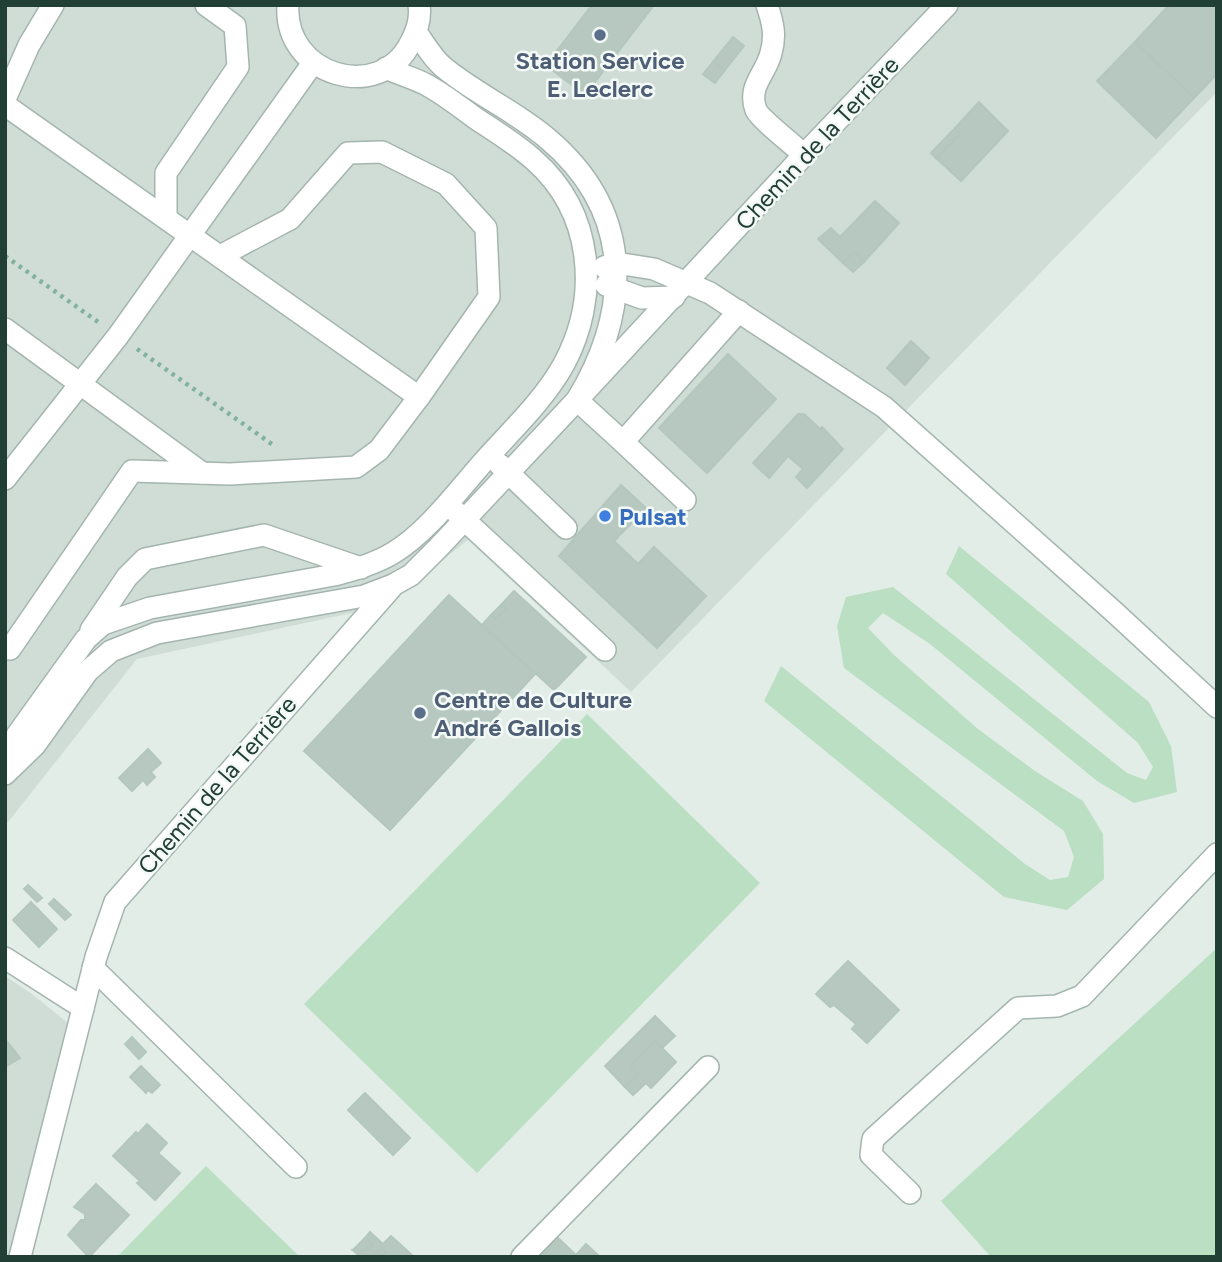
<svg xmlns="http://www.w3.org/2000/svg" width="1222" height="1262" font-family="Figtree,sans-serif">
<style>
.built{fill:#d0ddd6}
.garden{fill:#badfc2}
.building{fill:#b7c8c0;stroke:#b4c7be;stroke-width:2}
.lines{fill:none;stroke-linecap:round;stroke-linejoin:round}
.minor-casing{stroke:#a4b5af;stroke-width:24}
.path{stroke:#81b2a0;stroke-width:4.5;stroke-dasharray:3.5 5;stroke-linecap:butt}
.minor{stroke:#fff;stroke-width:21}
.service-dot{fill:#5c6f8a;stroke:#f3f9f6;stroke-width:2.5}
.shop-dot{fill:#3f7fe0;stroke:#f3f9f6;stroke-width:2.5}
.labels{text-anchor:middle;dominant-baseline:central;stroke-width:5;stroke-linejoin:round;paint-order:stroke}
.service-label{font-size:24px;font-weight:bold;fill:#4e5e75;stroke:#f3f9f6}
.street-label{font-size:24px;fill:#213f35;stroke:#f3f9f6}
.shop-label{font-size:24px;font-weight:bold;fill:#366cbe;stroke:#f3f9f6;text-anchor:start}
</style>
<rect width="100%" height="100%" fill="#e2ede8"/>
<g class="built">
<path d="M5,5H1217V92L631,692L468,540L384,606L137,659L5,826Z"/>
<path d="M5,976L32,994L69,1024L21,1257H5Z"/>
</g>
<g class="garden">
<path d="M959,546L1149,702L1171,746L1177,792L1134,803L1097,781L930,644L883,613L868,628L894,655L978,729L1035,771L1083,801L1103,834L1104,879L1067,910L1004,897L764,701L781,666L1025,864L1050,880L1068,877L1074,857L1064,831L844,668L837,626L846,597L893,587L1127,773L1146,780L1153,767L1138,743L946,574Z"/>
<path d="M587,714L760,883L477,1173L304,1004Z"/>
<path d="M1217,948V1257H991L941,1201Z"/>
<path d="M206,1166L300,1257H117Z"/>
</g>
<g class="building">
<path d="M592,5H654L585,95L546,65Z"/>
<path d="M1169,5H1217V74L1194,98L1135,42Z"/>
<path d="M733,37L744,46L725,70L713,62Z"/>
<path d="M1135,42L1194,98L1156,138L1097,81Z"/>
<path d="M713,62L725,70L715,83L703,74Z"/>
<path d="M979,102L1008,131L961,181L936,158L960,134L955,128Z"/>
<path d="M955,128L960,134L936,158L931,153Z"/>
<path d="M875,201L899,223L864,262L854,252L843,263L818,239L831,228L840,237Z"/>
<path d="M854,252L864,262L853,272L843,263Z"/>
<path d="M911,341L929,358L905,385L887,368Z"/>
<path d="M728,354L776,399L707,473L659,428Z"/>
<path d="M798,414H804L820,429L822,427L843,449L807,488L796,477L803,469L788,456L769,478L753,463Z"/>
<path d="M621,485L646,508L614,541L638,564L654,547L706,596L657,648L559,556Z"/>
<path d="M514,591L586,657L554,690L482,625L491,615L495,619L506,608L501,605Z"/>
<path d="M449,595L535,674L390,830L304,751Z"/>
<path d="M501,605L506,608L495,619L491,615Z"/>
<path d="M148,749L161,763L151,772L155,777L147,785L143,780L132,791L119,778Z"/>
<path d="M28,885L42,898L37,902L24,889Z"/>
<path d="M54,899L71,915L65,920L49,904Z"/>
<path d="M31,902L57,929L39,947L13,920Z"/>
<path d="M848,961L899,1010L867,1043L852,1029L856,1024L834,1005L830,1007L816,994Z"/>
<path d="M655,1016L675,1036L662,1048L655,1041L630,1067L638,1074L625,1087L605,1066Z"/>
<path d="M132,1037L146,1052L139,1059L125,1044Z"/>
<path d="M5,1039L20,1058L5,1067V1070Z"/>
<path d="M655,1041L676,1062L651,1088L646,1083L633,1095L625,1087L638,1074L630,1067Z"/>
<path d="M141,1066L160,1085L152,1093L148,1090L146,1093L130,1077Z"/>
<path d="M365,1093L410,1138L393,1155L348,1110Z"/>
<path d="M147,1124L167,1143L158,1153L180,1173L155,1200L137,1183L140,1181L113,1156L136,1132L138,1134Z"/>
<path d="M96,1184L129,1215L89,1257L68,1235L81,1220H85V1214L74,1207Z"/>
<path d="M370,1232L383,1244L381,1246L386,1252L382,1256L378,1252L371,1257H360L353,1250L363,1251L373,1246L365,1238Z"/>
<path d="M391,1236L414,1257H371L376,1252L382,1256L386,1252L381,1246Z"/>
<path d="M365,1238L373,1246L363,1251L353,1250Z"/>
<path d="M558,1238L576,1255L578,1257H540Z"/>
<path d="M586,1244L600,1257H578L576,1255Z"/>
</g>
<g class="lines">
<g class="minor-casing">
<g id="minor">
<path d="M288,5C283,75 380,105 411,42C417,31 421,18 419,5"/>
<path d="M767,5C773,23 776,35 771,53C766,74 747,86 756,110C760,119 795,146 804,155"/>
<path d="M5,99L29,45L53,5"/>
<path d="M5,105L419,397"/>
<path d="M166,218V173L238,67L235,26L206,5"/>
<path d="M604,267L616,263L654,269L710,293L884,407L1112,610L1217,707"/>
<path d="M606,285L642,298L674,297"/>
<path d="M5,329L202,473"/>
<path d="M623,442L577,400L804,155L947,5"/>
<path d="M499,464L566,528"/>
<path d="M5,479L118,336L313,63"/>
<path d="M685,500L623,442L739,311"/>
<path d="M456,512L605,650"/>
<path d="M91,630L127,577L145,559L264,535L361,568"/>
<path d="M5,646L10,649L132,471L230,474L356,467L379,450L419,397L489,297L486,228L446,184L382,152L348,153L290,219L220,256"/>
<path d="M5,760L17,735L86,639L103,624L150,608L334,575C354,570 375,564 393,553C428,532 459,489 486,459C513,429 544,400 564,364C600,297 594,213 534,160C517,145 497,132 478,120C461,108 444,94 425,84C413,78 399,74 386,68"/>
<path d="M5,774L35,745L88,671L111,651L157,633L364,596L393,585L411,575L438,548L577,400C632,309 634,212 548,139C516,111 475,94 442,66C432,57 424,43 416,32"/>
<path d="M5,958L83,1008"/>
<path d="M93,968L296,1167"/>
<path d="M910,1193L871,1155L873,1139L1018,1008L1057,1006L1082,996L1217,854"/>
<path d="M20,1257L96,957L115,902L391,588"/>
<path d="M522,1257L708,1067"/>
</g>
</g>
<g class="path">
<path d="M5,256L101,324"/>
<path d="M137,349L276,447"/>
</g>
<use href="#minor" class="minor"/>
</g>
<g class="service-dot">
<circle cx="600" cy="35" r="7"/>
<circle cx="420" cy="713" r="7"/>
</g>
<circle class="shop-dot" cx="605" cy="516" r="7"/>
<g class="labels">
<g class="service-label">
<text x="600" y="60">Station Service<tspan x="600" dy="28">E. Leclerc</tspan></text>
<text x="434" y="699" text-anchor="start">Centre de Culture<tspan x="434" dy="28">André Gallois</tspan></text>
</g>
<g class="street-label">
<text transform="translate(817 143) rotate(-47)">Chemin de la Terrière</text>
<text transform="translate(217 785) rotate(-49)">Chemin de la Terrière</text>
</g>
<g class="shop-label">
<text x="619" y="516">Pulsat</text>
</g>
</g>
<rect width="1222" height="1262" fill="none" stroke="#213f35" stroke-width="14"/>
</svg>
